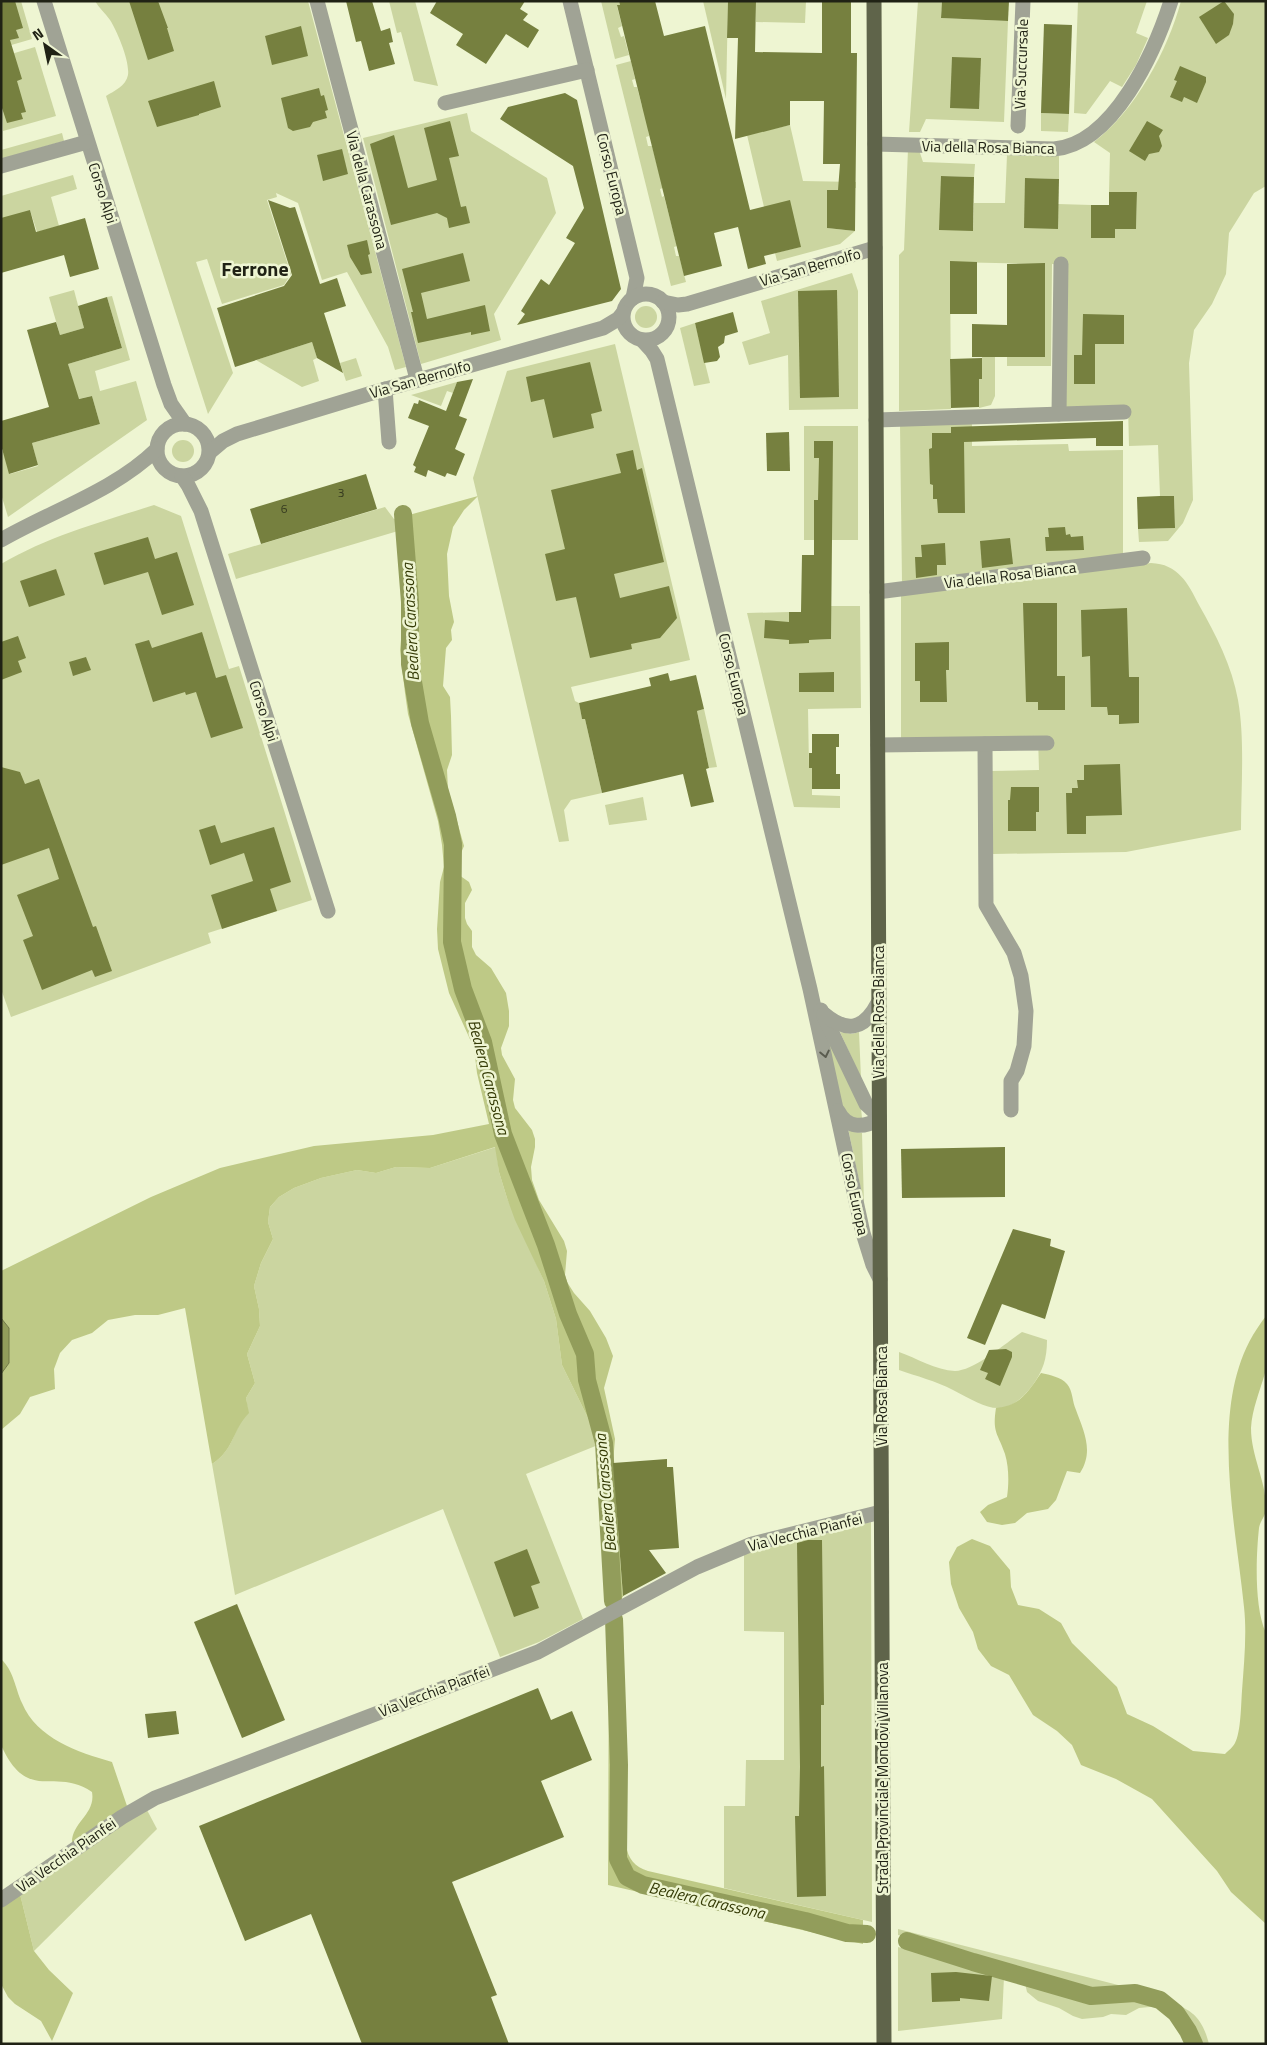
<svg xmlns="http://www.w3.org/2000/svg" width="1267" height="2045" font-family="'Titillium Web',sans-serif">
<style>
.green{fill:#cbd5a0}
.forest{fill:#bec986}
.water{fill:#929d5b;stroke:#707846}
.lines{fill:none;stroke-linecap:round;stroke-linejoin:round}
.canal{stroke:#929d5b;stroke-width:18}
.building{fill:#76803f}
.minor{stroke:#a0a395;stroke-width:15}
.major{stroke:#5f644a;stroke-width:15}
.oneway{stroke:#5a5c4f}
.labels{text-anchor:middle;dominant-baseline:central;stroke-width:5;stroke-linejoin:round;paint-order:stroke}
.number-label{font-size:12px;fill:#363a20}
.street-label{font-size:15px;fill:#202215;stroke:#eef5d2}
.water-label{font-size:16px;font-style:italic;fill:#343a05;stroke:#eef5d2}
.district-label{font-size:20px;font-weight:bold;fill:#202215;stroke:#eef5d2}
</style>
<rect width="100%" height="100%" fill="#eef5d2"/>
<g class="green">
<path d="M1,1H21L32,39L1,48Z"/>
<path d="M95,1H308L406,367L395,370L388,347L347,272L322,280L298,203L276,193L277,197L267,200L291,274L284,285L222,304L207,259L196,262L233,373L208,414L106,96C114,91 126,86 128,75C130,61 117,31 110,20C105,13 99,8 95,1Z"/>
<path d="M389,1H415L438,86L414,81L401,32L397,33Z"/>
<path d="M601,1H619L620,5L617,6L622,26L618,28L621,37L624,36L629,55L615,59Z"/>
<path d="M703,1H728L726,99Z"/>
<path d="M756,1H806L805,23L756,22Z"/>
<path d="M918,1H942L941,18L1008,21L1004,122L926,119L920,132H909Z"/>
<path d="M1078,1H1147L1136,33L1148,38L1136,65L1122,87L1110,81L1086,114L1074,113Z"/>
<path d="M1181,1H1266V186L1254,193L1229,233L1226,274L1212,304L1194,330L1189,363L1193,500L1183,523L1168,541L1139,542L1138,529L1175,528L1174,496H1160L1158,445L1129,446L1128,406L1066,407L1067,265L1052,264L1051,366H1007V357H1044L1045,264L950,262L951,409L899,411V255L904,250L908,149L919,150L923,162L975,164L974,177L941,176L973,231L974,203H1005L1007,155L1059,156V179L1025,178L1058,204L1091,205V237L1115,238V229H1136L1137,192H1109L1110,153L1094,142C1135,111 1168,50 1181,1Z"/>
<path d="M35,47L56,116L3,131L1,57Z"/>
<path d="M631,61L635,79L632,80L634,87H637L642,106H646L649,136L646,137L648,146H652L663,188L660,189L662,197L664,196L677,246L674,247L676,256H679L686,282L671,286L616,65Z"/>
<path d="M467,113L471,131L547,178L556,213L494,314L501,340L421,364L363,138Z"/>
<path d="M1041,113L1069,114L1068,132L1041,131Z"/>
<path d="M790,125L803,181L856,182V188H839L838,190H827V228L855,231L840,244L777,261L775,253L800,247L764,207L747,135Z"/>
<path d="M62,133L64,141L1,159V150Z"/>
<path d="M73,175L77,189L51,197L59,226L37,232L30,210L1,243V196Z"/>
<path d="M852,273L858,291V409L789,410L788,355L749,365L742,342L770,333L761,301Z"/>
<path d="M74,290L84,328L60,335L49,297Z"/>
<path d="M112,296L130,360L95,371L100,391L136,381L147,420L8,517L1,494V452L3,451L10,474L38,466L32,443L100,424L92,396L78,399L68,364L122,348L107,297Z"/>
<circle cx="646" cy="317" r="11"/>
<path d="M695,323L710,383L694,386L680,328Z"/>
<path d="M982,331H995V396L991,405L979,408V379H982Z"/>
<path d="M312,342L317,358L313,360L319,381L302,387L256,360Z"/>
<path d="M615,344L690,660L571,687L575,701L579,703L582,719H585L602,793L571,800L564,810L569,841L559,842L473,478L507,371Z"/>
<path d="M356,358L362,376L346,381L340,363Z"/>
<path d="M457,382L453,393L447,391L441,406L411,395Z"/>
<path d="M972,423V446L1068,444L1069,451L1123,450V556L902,583L900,425Z"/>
<rect x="804" y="426" width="54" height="114"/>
<circle cx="183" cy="451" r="11"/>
<path d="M154,505L181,516L229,669L239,666L312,900L208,933L211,943L11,1017L1,989V564C49,536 101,522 154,505Z"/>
<path d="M385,507L394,519L398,518V531L236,579L228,554Z"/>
<path d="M1151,563C1178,564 1188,583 1199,605C1216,635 1232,666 1238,700C1245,739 1241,789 1241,830L1126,852L993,854L992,771L1039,770L1038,737L901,738V595Z"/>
<path d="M831,606H860L861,708L808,709L809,767L812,768V795L840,796V808L794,807L747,613L789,612V643H809V640L831,639Z"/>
<path d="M704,709L717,767L709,768L697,711Z"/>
<path d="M643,797L647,820L609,825L605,805Z"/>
<path d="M823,1026L861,1108L862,1118H853L842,1109Z"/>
<path d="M840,1032L852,1034L859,1032L861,1078Z"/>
<path d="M848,1128L854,1132L862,1133L864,1204Z"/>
<path d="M496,1147L499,1172L507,1198L544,1281L556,1319L562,1365L588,1418L598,1445L526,1474L583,1619L539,1642L500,1657L443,1509L235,1595L212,1464C235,1449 232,1430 248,1412L246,1398L255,1383L247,1354L260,1326L259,1309L254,1286L261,1263L273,1239L268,1222L270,1207L279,1197L294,1188L321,1178L357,1170L376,1173L396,1167L430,1168Z"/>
<path d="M1022,1332L1047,1340C1047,1359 1043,1371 1032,1386C1004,1422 986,1407 953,1390C936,1381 916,1376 899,1370V1352C916,1358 936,1370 955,1371C974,1371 1006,1343 1022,1332Z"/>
<path d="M871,1522L872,1922L724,1888V1806H745L746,1760H784V1632L744,1631V1554Z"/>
<path d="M147,1810L157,1829L34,1951L20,1894L122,1823Z"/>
<path d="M898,1929L1126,1987L1104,1990L1084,1988L898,1935Z"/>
<path d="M898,1947L1004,1977L1002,2019L898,2031Z"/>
<path d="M1025,1983C1045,1990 1067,1999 1088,2002C1118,2006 1128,1989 1160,2006L1139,2008L1126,2015L1111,2014L1103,2017L1082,2019L1073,2016L1059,2008L1038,2001L1027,1992Z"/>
<path d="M1166,2001C1192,2009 1202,2017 1209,2044H1199L1183,2015Z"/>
</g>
<g class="forest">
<path d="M478,496L464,510L453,527L447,554L449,596L454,622L451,630L452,640L446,648L443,686L450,697L451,716L452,755L447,770L448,789L464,846L458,860L459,875L469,882L472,890L465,903V918L467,924L472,931V947L476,955L491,968L506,993L509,1011V1026L501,1048L502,1055L515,1079L513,1100L515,1108L532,1130L535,1139V1147L531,1167L532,1180L539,1200L564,1241L567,1251L565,1275L567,1282L574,1293L590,1311L606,1338L613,1356L604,1388L615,1439L613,1463L623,1597L609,1604L598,1445L588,1418L562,1365L556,1319L544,1281L515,1220L507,1198L499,1172L495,1147L430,1168L396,1167L376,1173L357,1170L321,1178L294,1188L279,1197L270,1207L268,1222L273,1239L261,1263L254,1286L259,1309L260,1326L247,1354L255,1383L246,1398L249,1413C232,1430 235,1449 212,1464L185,1308L158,1315H135L108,1320L92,1333L72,1340L60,1353L54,1369L55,1389L30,1397L20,1414L1,1430V1374L9,1363V1328L1,1318V1271L151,1197L220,1168L314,1146L433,1135L489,1124L477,1073L474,1048L449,993L438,949L437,929L440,882L444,867L442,845L438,821L408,714L405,693L400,650L404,609L399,570L398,518Z"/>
<path d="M1266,1316C1266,1331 1267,1360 1265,1373C1260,1391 1252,1409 1251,1428C1251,1457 1267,1482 1266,1510C1265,1517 1260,1521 1259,1528C1256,1556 1254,1607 1266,1633V1924L1231,1892L1217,1871L1152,1799L1116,1779L1081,1765L1072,1745L1057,1731L1033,1715L1009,1675L991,1666L978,1649L973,1632L959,1608L951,1584L949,1562L957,1547L972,1539L990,1546L1010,1570L1011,1587L1018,1605L1039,1609L1061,1623L1072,1643L1117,1687L1127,1714L1153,1726L1193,1751L1225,1754C1228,1751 1233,1747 1235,1743C1241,1732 1241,1704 1242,1691C1244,1663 1247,1634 1244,1607C1236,1525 1209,1410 1253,1335C1257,1329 1261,1322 1266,1316Z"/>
<path d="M1041,1373C1050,1375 1061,1377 1067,1384C1073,1391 1072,1401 1076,1410C1084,1432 1094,1451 1080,1473L1067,1471L1056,1500L1048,1509L1027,1513L1015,1523L1002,1525L987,1522L980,1512L988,1505L1007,1497C1009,1484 1009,1467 1005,1454C998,1433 992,1433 996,1408C1020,1406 1028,1392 1041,1373Z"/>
<path d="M623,1618L626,1845C628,1859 635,1867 648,1871L863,1920V1944L608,1885L609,1625Z"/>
<path d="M1,1659C14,1671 15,1688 22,1703C37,1739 78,1752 112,1762L127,1806L72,1844C71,1822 96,1815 92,1792C55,1766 28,1805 1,1745Z"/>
<path d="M20,1894L34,1951L49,1970L73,1993L52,2041L41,2021L15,2004L8,1997L1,1984V1907Z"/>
</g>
<path class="water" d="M1,1318L9,1328V1363L1,1374Z"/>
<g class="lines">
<g class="canal">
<path d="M403,514L410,602V664L420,723L447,816L453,844L452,942L463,989L483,1042L503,1134L546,1245L568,1314L585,1354L587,1380L604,1443L613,1601"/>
<path d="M614,1619L619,1765L618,1859L627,1877L643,1885L805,1921L847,1933L867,1934"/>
<path d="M907,1941L973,1962L1091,1996L1135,1993L1160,2000L1176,2013L1188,2031L1194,2044"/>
</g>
</g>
<g class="building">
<path d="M1,1H15L23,28L16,30L19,38L10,40L22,79L17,81L26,112L21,113L23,119L7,123L1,105Z"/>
<path d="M129,1H158L168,28H167L174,51L148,60Z"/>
<path d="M346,1H372L381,31L390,28L393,42L389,43L395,64L369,71L361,41L356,42Z"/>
<path d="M437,1H525L520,9L528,14L523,20L539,30L528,48L506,34L486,64L456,45L463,34L430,13Z"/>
<path d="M619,1H655L664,36L705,26L750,210L790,200L801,247L764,256L766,264L748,269L738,227L714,233L722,266L684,276L617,5H620Z"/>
<path d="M728,1H756L755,52L822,53V1H851V53H857L855,231L827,228V190H838L840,164H823L824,101H790V125L735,139L738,38H727Z"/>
<path d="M942,1H1009L1008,21L941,18Z"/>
<path d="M1224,1L1234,14L1233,24L1229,35L1216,44L1199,17Z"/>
<path d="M1044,24L1072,25L1069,114L1041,113Z"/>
<path d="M301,26L308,56L272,65L265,36Z"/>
<path d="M952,57L981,58L979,109L950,108Z"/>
<path d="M1180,66L1206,77V82L1197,103L1184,97L1182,102L1170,97L1177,81L1174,80Z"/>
<path d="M214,81L221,107L199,114V115L157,127L148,101Z"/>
<path d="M319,88L321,96L324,95L328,110L325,111L327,118L313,122L310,127L293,131L288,128L281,98Z"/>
<path d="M565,93L577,100L621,289L612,301L517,325L525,314L521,311L541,279L549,285L575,243L566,238L584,208L573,166L500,119L508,107Z"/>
<path d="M450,121L459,156L449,158L461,207L466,206L470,223L449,228L447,218L437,213L391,225L370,144L394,135L408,188L437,180L424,128Z"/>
<path d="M1147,121L1163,130L1159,136L1162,146L1159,152L1149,154L1145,161L1129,151Z"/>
<path d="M342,149L348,174L323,181L317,155Z"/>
<path d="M941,176L974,177L973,231L939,230Z"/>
<path d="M1025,178L1059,179L1058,229L1024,228Z"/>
<path d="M1109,192H1137L1136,229H1115V238H1091V205H1109Z"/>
<path d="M268,200L290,208L295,207L320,284L337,278L346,306L324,313L343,373L317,358L312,342L235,367L217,308L284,286L292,275Z"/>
<path d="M30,210L36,232L85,218L99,269L70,277L64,255L1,273V218Z"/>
<path d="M367,240L370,254L368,255L372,273L361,275L350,257L347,245Z"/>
<path d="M463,253L470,281L421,293L427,319L485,305L490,331L471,335V332L418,343L411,312H413L402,269Z"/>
<path d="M950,261L977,262V314H950Z"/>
<path d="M1045,263V357H972V324L1007,325V264Z"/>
<path d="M837,290L839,397L800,398L798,291Z"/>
<path d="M107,297L122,348L68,364L79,399L92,396L100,424L32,443L38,465L9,474L1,445V421L49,407L27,330L56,322L60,335L84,328L78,306Z"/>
<path d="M733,312L738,332L725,336L724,343L718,347L720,357L717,361L704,363L695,323Z"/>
<path d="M1083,314L1124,315V344H1095V384H1074V355H1082Z"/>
<path d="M982,358V379H979V407L951,408L950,359Z"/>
<path d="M590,362L602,411L591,414L594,428L553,438L544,399L531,402L526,377Z"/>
<path d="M473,379L459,416L467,419L455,449L465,454L456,476L447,473L445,477L428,470L426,477L414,472L416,467L413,465L429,426L408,418L414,403L418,404L419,400L446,411L457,382Z"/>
<path d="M1123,421V446H1096V438L964,442L965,513H938L937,499H933V485L930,484L929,449L932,448V433H951V427Z"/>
<path d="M789,432L790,471H767L766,433Z"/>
<path d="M814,441H833L831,639L809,640V643L789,644V640L764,638L765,620L789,622V612H801L802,555H814V500H818L819,458H814Z"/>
<path d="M633,450L637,470L642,468L664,562L614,574L620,598L669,586L677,618L660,638L631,644L632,649L590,658L576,597L556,601L545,554L565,549L551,490L621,473L616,454Z"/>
<path d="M366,474L377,509L261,544L250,509Z"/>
<path d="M1160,496H1174L1175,528L1138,529L1137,497Z"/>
<path d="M1065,527L1066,535L1070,534L1071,537L1083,536L1084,550L1046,551L1045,537H1049L1048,528Z"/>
<path d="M148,537L155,559L177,552L194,605L162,615L148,572L104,585L94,553Z"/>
<path d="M1010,538L1013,564L982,568L980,541Z"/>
<path d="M945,543L946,565H937V575L916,578L915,557H922L921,545Z"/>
<path d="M56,569L65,595L29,607L20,581Z"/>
<path d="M1023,603H1057V676H1065V710H1038V702H1026Z"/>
<path d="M1127,608L1129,677H1139V723L1119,724V715H1108L1107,707H1091L1090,656L1082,657L1081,610Z"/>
<path d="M202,632L216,678L226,675L243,728L211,738L196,692L186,695L185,692L153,702L135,644L149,640L152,648Z"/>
<path d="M18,636L26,658L18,661L22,672L1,680V642Z"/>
<path d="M949,642V670H946L947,702H920V681H915V643Z"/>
<path d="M86,657L91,670L73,676L69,662Z"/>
<path d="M834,672V692H799V673Z"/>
<path d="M668,673L670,681L696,675L704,709L697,711L709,768L706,769L714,802L691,807L683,774L602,793L585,719H582L579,703L651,686L649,678Z"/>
<path d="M812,734H839V747H836V774H840V789H812V768H809V753H812Z"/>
<path d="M1120,764L1122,815L1086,816V834H1067L1066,793H1072V788H1078L1077,780H1084V765Z"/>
<path d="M1,767L20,772L25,784L39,779L93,927L96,926L112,971L95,977L92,970L42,990L23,940L33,936L17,895L59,879L49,848L1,865Z"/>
<path d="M1011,787H1039V812H1036V831H1008V800H1010Z"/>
<path d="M215,825L221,843L274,827L291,882L270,889L277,911L222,929L211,895L253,881L244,853L210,865L199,830Z"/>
<path d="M1005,1147V1197L902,1198L901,1149Z"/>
<path d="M1013,1229L1051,1239L1050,1246L1065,1251L1045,1319L1002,1304L985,1345L967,1338Z"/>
<path d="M1006,1349L1012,1352V1357L1000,1386L985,1379L988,1373L980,1370L989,1350Z"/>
<path d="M667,1459V1467H673L679,1548L649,1550L666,1573L623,1596L613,1463Z"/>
<path d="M808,1540H822L824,1705H821V1767L824,1766L826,1896L797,1897L795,1816H799L800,1767L797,1543Z"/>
<path d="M527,1549L540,1583L531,1586L539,1608L514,1617L494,1562Z"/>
<path d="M237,1604L285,1720L242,1738L194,1622Z"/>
<path d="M538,1688L551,1720L572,1711L592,1760L541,1781L564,1837L452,1882L497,1995L491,1997L509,2044H362L311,1914L245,1941L199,1826Z"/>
<path d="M176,1711L179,1734L148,1738L145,1714Z"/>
<path d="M956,1972L992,1976L989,2001L960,1998V2001L932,2002L931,1973Z"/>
</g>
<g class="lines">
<g class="minor">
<path d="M44,1L164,385L171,404L185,424"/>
<path d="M317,1L417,379"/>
<path d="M570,1L637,278L633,298"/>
<path d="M445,103L587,70"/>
<path d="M1018,126L1023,1"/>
<path d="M875,144L1054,149C1114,144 1155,51 1171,1"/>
<path d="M1,166L87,142"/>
<circle cx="646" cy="317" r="23"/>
<path d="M663,302L678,305L687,304L875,248"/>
<path d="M642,340L652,351L657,359L810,989L863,1233L873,1265L880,1279"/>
<path d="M385,389L389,442"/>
<path d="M1059,414L1061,264"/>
<path d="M876,420L1124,412"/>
<circle cx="183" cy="450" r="26"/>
<path d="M210,452L223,441L237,434L372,393L603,328L618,319L623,313"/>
<path d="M182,476L188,485L201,511L328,911"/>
<path d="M1,540C53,510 114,491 157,449"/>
<path d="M877,592L1143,558"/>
<path d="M985,744L986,905L1014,953L1021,976L1026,1011L1024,1046L1017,1071L1011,1081V1110"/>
<path d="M878,745L1047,743"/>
<path d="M821,1010L866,1104L879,1116"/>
<path d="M824,1014C847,1033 864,1030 878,1003"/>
<path d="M838,1111C847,1129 864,1128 879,1119"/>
<path d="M1,1900L122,1817L155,1798L538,1652L697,1567L752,1544L881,1512"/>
</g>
<path class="major" d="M874,1L884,2044"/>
</g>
<defs><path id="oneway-chevron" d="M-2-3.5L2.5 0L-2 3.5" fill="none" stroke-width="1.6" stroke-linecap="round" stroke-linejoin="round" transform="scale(1.25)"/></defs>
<use class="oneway" href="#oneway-chevron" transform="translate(825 1054) rotate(78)"/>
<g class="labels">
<g class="number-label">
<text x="341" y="492">3</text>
<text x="284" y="508">6</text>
</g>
<g class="street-label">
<text transform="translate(1021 64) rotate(-88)">Via Succursale</text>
<text transform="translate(988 147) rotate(1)">Via della Rosa Bianca</text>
<text transform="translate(612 174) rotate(76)">Corso Europa</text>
<text transform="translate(367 190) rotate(75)">Via della Carassona</text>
<text transform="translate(103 193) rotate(72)">Corso Alpi</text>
<text transform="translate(810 267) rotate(-16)">Via San Bernolfo</text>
<text transform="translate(420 379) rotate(-16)">Via San Bernolfo</text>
<text transform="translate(1010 575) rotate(-7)">Via della Rosa Bianca</text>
<text transform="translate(734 674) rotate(76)">Corso Europa</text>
<text transform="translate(264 711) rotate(72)">Corso Alpi</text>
<text transform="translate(878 1012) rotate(-90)">Via della Rosa Bianca</text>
<text transform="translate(855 1194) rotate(78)">Corso Europa</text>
<text transform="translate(881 1396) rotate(-90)">Via Rosa Bianca</text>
<text transform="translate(805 1532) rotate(-14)">Via Vecchia Pianfei</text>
<text transform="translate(434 1691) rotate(-21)">Via Vecchia Pianfei</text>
<text transform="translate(882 1778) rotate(-90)">Strada Provinciale Mondovì Villanova</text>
<text transform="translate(66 1855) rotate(-35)">Via Vecchia Pianfei</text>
</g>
<g class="water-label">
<text transform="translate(410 622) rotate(-93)">Bealera Carassona</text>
<text transform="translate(489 1077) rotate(75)">Bealera Carassona</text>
<text transform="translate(605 1493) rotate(-95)">Bealera Carassona</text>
<text transform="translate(707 1900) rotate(13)">Bealera Carassona</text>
</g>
<g class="district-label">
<text x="255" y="268">Ferrone</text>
</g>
</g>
<rect width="1267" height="2045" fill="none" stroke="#202215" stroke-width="5"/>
<g transform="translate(45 45) rotate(327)" stroke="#eef5d2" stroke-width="4" paint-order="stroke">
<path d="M0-4L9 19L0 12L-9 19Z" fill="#202215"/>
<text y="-8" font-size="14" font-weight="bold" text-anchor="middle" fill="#202215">N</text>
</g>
</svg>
